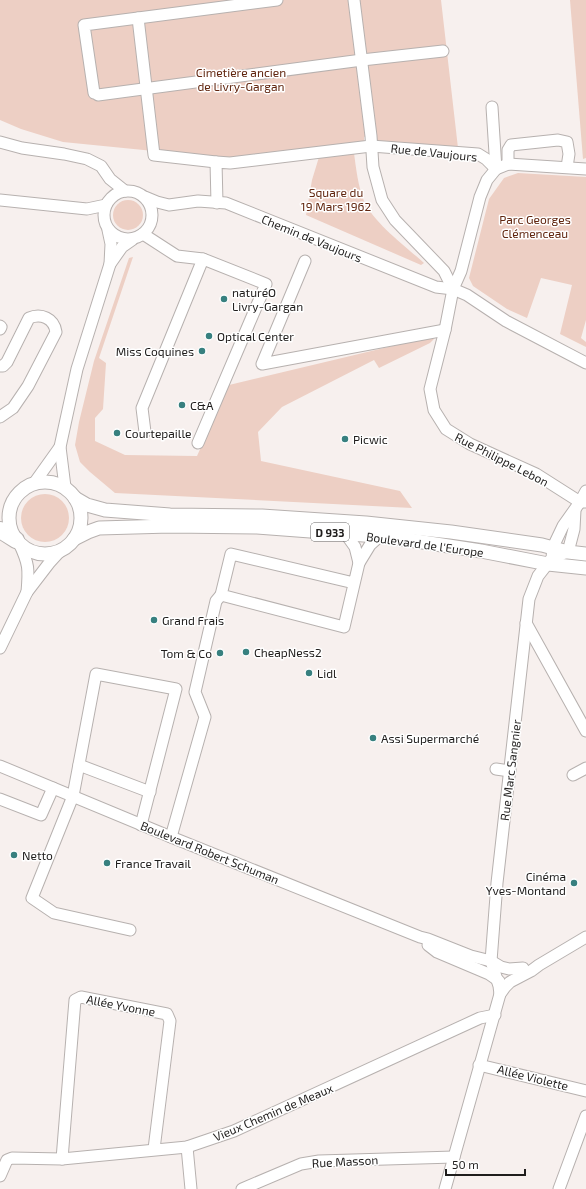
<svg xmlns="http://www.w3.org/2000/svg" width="586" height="1189" font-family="'Exo 2',sans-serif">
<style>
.green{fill:#edcfc4}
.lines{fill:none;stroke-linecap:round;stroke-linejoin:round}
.minor-casing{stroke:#b7b1af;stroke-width:13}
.major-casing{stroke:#b7b1af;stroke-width:15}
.highway-casing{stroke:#b7b1af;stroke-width:18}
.minor{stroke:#fff;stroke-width:11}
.major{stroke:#fff;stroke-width:13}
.highway{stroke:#fff;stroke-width:16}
.poi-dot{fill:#37807f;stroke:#fff;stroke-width:1.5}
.labels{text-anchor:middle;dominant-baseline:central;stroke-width:3;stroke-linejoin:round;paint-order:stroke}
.shield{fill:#fff;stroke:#626160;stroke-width:1}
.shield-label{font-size:11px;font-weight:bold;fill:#1f1d1c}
.park-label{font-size:12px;fill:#61260f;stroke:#fff}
.street-label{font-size:12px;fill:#1f1d1c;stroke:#fff}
.poi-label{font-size:12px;fill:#1f1d1c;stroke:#fff;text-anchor:start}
</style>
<rect width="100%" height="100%" fill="#f7f0ee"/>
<g class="green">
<path d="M0,0H441L458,148L376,141V135L364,137V142L224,158L63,142L21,129L0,120Z"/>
<path d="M570,0H586V158L583,159Z"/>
<path d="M354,153C356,168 358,186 364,201C374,223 405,246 424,263L421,265L306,215L312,180L319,157Z"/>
<path d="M518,173L586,177V320L581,338L586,342V347L560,334L572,285L541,278L527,318L507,309L473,286L469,278L489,199L504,178Z"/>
<circle cx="128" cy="215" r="15"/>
<path d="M133,257L99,358L106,363L103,409L95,418V441L125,455L197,456L229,385L430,337L434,339L430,343L379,368L374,360L282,407L258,432L261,461L400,491L412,508L115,493L90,472L80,462L75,445L79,422L94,361L129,258Z"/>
<circle cx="45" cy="518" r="24"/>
</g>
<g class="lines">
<g class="minor-casing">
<g id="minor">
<path d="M354,0L371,136L373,167L382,200L395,220L444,271L453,289"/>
<path d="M138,18L154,155L216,162"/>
<path d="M94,93L84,25L277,0"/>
<path d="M98,95L362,60L443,51"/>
<path d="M492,107L496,169"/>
<path d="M0,142L22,148L64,154L87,159L101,166L110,179L125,191"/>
<path d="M508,164V150L511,145L558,140L567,142L569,154L567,167"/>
<circle cx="128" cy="215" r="24"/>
<path d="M145,197L157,202L169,205L198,201L226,203L436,287L453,289L467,295L506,321L586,363"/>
<path d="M0,200L87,209L106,205"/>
<path d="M217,203L216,162L230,163L371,146L478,154L486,159L496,169"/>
<path d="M143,234L177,256L203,259L266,284L198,443"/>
<path d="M305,261L262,364L445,330"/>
<path d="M110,264L122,247L132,240"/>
<path d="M0,326L1,327L0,329"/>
<path d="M0,366H3L7,362L29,318C41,313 54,318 56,332L28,386L13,408L0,417"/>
<path d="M145,432L142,408L203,259"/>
<path d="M35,482L60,447"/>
<path d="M65,487L60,447L77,369L110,264L111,244L108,230"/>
<path d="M586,491L580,502H586"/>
<path d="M345,533L355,547L359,563L370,545L380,536"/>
<path d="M19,543C29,564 29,569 27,592"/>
<path d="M559,555L568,552L574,529L575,510"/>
<path d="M354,583L231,554L221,595L344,627L359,563"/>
<path d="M526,623L586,731"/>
<path d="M0,648L27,592L50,562L61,550"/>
<path d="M79,765L150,792"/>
<path d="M0,766L171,837L420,937L428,939L471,956L491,961L501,967L509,969L523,968"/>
<path d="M496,769L510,771"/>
<path d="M573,775L586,768"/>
<path d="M0,799L41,815L53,788"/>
<path d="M171,837L205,717L195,692L216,601L221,595"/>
<path d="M130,930L54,913L32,898L73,796L96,674L176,689L141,825"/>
<path d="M428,945L437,952L489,974L499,981"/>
<path d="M500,994L499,986L491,961L497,883L529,599L538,576L552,558L553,547L563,526L580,502L536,474L470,444L446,429L434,410L430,389L445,330L453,289L461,271L480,197L487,180L496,169L508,164L586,169"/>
<path d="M479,1065L586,1091"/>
<path d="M187,1147L191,1189"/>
<path d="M62,1159L75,1000L81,997L167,1014L170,1021L154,1149"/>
<path d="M0,1176L7,1160L12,1158L62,1159L187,1147L234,1131L480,1018L495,1015"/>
<path d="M242,1189L301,1164L319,1161L454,1157"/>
<path d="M445,1189L500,994L505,987L510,982L531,971L539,965L586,937"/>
<path d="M559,1189L586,1116"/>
</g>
</g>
<g class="major-casing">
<g id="major">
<circle cx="45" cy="518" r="36"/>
<path d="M75,498L87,505L105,510L170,515L262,516L366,523L451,532L542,545L568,552L586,554"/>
<path d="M74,539L88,532L99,528L170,526L257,527L390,537L481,551L548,564L586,568"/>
</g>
</g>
<g class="highway-casing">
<path id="highway" d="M0,530L16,540"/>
</g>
<use href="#minor" class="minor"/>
<use href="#major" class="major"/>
<use href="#highway" class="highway"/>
</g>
<g class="poi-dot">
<circle cx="224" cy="299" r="4"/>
<circle cx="209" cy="336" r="4"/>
<circle cx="202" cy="351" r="4"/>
<circle cx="182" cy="405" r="4"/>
<circle cx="117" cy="433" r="4"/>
<circle cx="345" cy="439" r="4"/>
<circle cx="154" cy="620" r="4"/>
<circle cx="246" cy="652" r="4"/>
<circle cx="220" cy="653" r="4"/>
<circle cx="309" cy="673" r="4"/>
<circle cx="373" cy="738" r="4"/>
<circle cx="14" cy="855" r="4"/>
<circle cx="107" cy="863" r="4"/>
<circle cx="574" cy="883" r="4"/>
</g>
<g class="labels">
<rect class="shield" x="311" y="523" width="38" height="18" rx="3"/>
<g class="shield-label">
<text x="330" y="532">D 933</text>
</g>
<g class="park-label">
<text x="241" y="72">Cimetière ancien<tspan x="241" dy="14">de Livry-Gargan</tspan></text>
<text x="336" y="192">Square du<tspan x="336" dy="14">19 Mars 1962</tspan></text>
<text x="535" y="219">Parc Georges<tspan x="535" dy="14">Clémenceau</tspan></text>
</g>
<g class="street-label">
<text transform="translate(434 152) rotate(6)">Rue de Vaujours</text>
<text transform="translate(312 238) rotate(22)">Chemin de Vaujours</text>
<text transform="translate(502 459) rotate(27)">Rue Philippe Lebon</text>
<text transform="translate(425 544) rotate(8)">Boulevard de l'Europe</text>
<text transform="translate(510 770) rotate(-83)">Rue Marc Sangnier</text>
<text transform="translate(210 852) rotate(22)">Boulevard Robert Schuman</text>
<text transform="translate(121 1005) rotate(11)">Allée Yvonne</text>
<text transform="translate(533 1077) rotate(14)">Allée Violette</text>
<text transform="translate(273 1112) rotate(-23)">Vieux Chemin de Meaux</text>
<text transform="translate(345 1161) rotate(-3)">Rue Masson</text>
</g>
<g class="poi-label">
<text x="232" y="292">naturéO<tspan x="232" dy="14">Livry-Gargan</tspan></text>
<text x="217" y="336">Optical Center</text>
<text x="194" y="351" text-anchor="end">Miss Coquines</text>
<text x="190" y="405">C&amp;A</text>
<text x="125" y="433">Courtepaille</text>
<text x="353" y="439">Picwic</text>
<text x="162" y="620">Grand Frais</text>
<text x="254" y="652">CheapNess2</text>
<text x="212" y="653" text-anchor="end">Tom &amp; Co</text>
<text x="317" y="673">Lidl</text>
<text x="381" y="738">Assi Supermarché</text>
<text x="22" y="855">Netto</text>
<text x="115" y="863">France Travail</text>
<text x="566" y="876" text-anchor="end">Cinéma<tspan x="566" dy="14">Yves-Montand</tspan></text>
</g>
</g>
<path d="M446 1169v6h79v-6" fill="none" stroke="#1f1d1c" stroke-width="2"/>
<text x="452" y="1169" font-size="12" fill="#1f1d1c" stroke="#ffffff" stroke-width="3" paint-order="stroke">50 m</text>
</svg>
